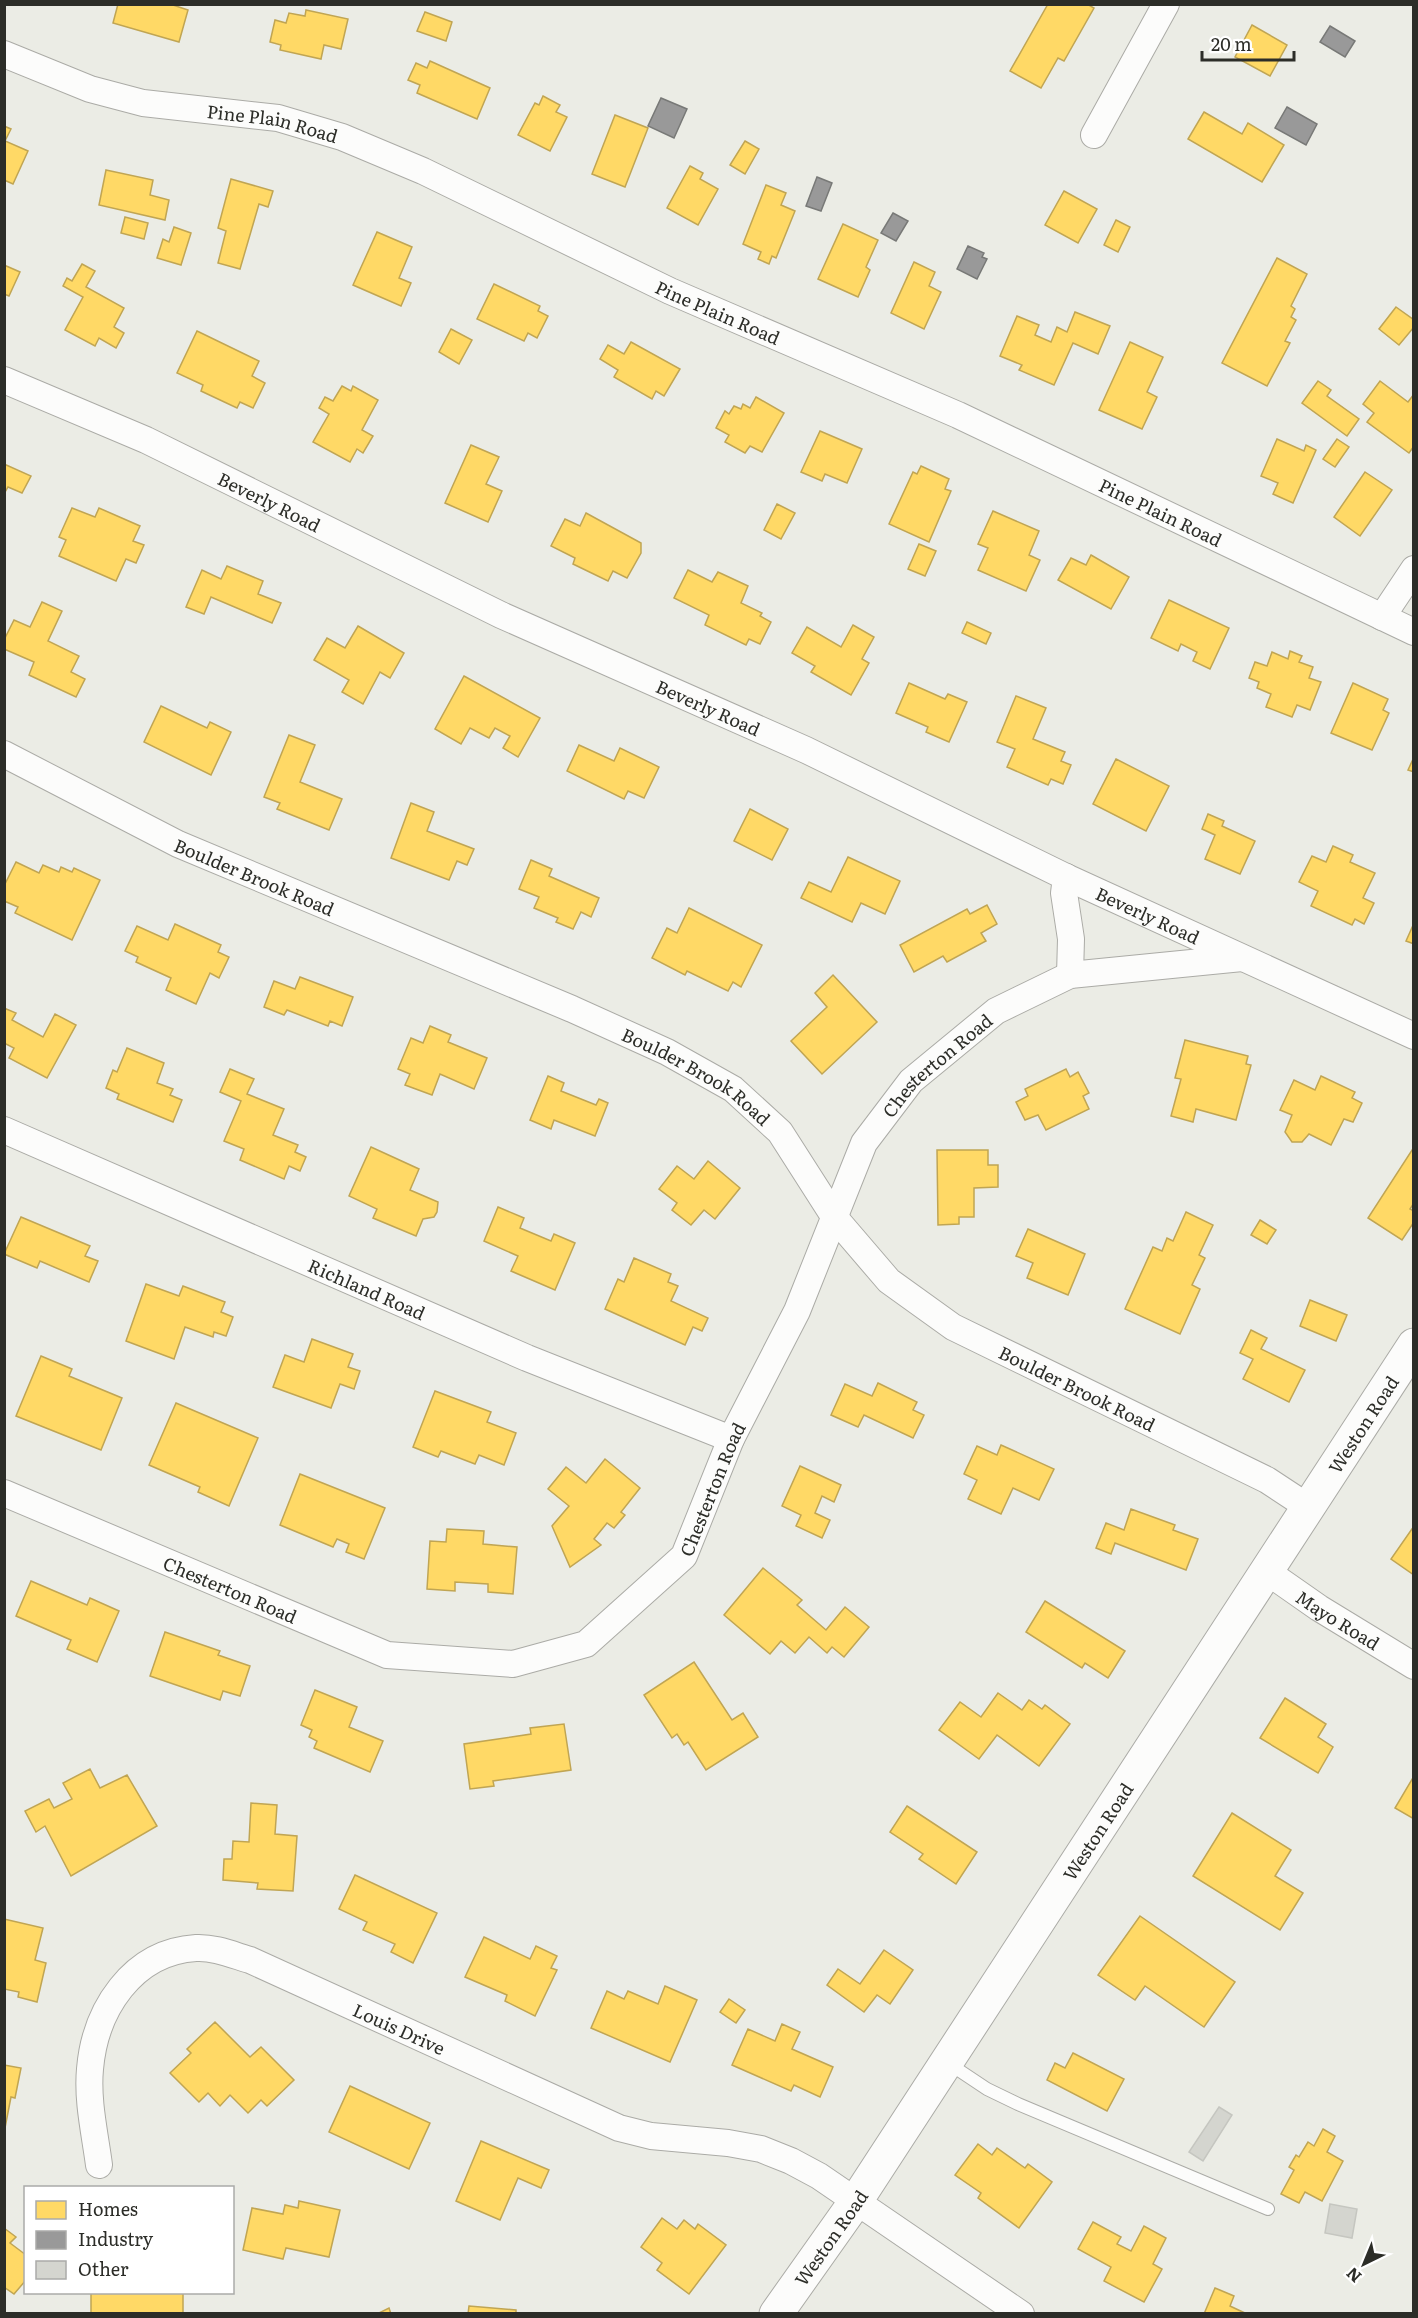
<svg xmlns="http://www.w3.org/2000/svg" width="1418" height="2318" font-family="Literata,serif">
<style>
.homes{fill:#ffd966;stroke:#c0a553;stroke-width:1.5}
.industry{fill:#999;stroke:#787977;stroke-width:1.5}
.building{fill:#d4d5cf;stroke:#c5c6c0;stroke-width:1.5}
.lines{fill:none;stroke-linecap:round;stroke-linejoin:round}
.service-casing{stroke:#ababa6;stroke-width:14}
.minor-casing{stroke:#ababa6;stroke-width:28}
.secondary-casing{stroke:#ababa6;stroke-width:35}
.service{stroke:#fcfcfb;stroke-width:12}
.minor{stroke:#fcfcfb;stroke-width:26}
.secondary{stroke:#fcfcfb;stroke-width:33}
.labels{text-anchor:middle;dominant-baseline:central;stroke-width:6;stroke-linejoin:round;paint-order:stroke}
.street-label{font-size:18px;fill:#2c2d28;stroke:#fff}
</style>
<rect width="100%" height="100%" fill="#ebece5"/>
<g class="homes">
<path d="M118,4H170L188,10L179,42L113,23Z"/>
<path d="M1048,4H1087L1094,8L1064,61L1058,58L1041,88L1010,71Z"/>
<path d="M306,10L348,19L341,49L324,45L321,59L280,50L281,45L270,42L275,20L286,23L289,13L305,16Z"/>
<path d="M425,12L452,22L446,41L417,31Z"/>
<path d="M1252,25L1287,45L1270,76L1235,57Z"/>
<path d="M430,61L490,88L477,119L417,93L420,85L408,80L416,63L427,68Z"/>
<path d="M543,96L560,105L556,112L567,117L550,151L518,135L535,103L539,105Z"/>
<path d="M1204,112L1242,134L1248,123L1284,145L1262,182L1188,139Z"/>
<path d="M615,115L648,128L625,187L592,174Z"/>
<path d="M4,126L11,129L5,141L28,151L13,184L4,180Z"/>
<path d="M745,141L759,149L745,174L730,165Z"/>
<path d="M690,166L703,173L700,179L718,189L698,225L667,208Z"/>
<path d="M106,170L153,180L150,195L169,200L165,220L99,205Z"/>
<path d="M231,179L273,191L268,207L259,204L240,269L218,263L226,231L218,228Z"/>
<path d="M766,185L786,193L781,205L795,211L776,258L772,256L769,264L758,259L761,252L743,244Z"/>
<path d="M1064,191L1097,209L1078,243L1045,225Z"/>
<path d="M125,217L148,223L144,239L121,233Z"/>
<path d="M1116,220L1130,227L1118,252L1104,245Z"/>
<path d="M843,224L878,240L866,267L870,270L858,297L818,279Z"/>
<path d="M174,227L191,233L181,265L157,258L163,239L169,242Z"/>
<path d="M377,232L412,247L399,278L411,283L401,306L353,285Z"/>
<path d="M1277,258L1307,274L1291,306L1295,309L1291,317L1296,320L1285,341L1290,343L1267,386L1222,363Z"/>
<path d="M914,262L935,272L929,286L941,292L924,329L891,313Z"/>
<path d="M82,264L95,271L86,287L124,308L114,327L124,333L116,348L99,338L95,346L65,330L83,297L63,286L67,278L72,281Z"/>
<path d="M4,265L20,272L9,296L4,294Z"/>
<path d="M494,284L540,306L538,311L548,316L537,338L528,333L524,341L477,319Z"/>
<path d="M1396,307L1414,320V327L1399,345L1379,329Z"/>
<path d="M1075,312L1110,326L1098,354L1073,343L1054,385L1019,370L1022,365L1000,356L1017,316L1039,325L1035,335L1051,342L1057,327L1067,332Z"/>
<path d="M451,329L472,340L459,364L439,352Z"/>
<path d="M197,331L259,361L252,376L265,383L253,408L240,402L237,408L201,391L203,385L177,373Z"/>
<path d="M631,342L680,369L664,396L656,391L652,399L614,377L618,370L600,359L608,345L624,354Z"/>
<path d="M1130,342L1163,357L1147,392L1157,397L1142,429L1099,410Z"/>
<path d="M1318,381L1331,390L1327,396L1359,419L1347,436L1302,403Z"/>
<path d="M1380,381L1408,402L1414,394V446L1409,453L1367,422L1374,413L1363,404Z"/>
<path d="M342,386L351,391L353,386L378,400L362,430L373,436L363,453L357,449L350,462L313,442L329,414L319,408L325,397L333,401Z"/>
<path d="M756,397L784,413L762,452L750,446L745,453L725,442L729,435L716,428L725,411L729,414L734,406L741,409L743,404L750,408Z"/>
<path d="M820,431L862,449L847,483L825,474L822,481L801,472Z"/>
<path d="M1277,439L1304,451L1306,445L1316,450L1293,503L1273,494L1278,483L1261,476Z"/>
<path d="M1337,439L1349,447L1335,467L1323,459Z"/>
<path d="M471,445L499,457L486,484L502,491L488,522L445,503Z"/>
<path d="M4,464L31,476L22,493L8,487L4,494Z"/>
<path d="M921,466L949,479L945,489L951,491L929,542L889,524L913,472L917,474Z"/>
<path d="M1365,472L1392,490L1360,536L1334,517Z"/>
<path d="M777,504L795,513L781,539L764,530Z"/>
<path d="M72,508L95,517L99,508L140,526L133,541L144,545L136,563L126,559L116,581L59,556L66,540L59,537Z"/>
<path d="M993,511L1039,531L1029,555L1040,560L1026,591L978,570L988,548L978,544Z"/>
<path d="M586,513L641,543V553L627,578L613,571L608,581L573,564L575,558L551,546L565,519L580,526Z"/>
<path d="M919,544L936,551L925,576L908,569Z"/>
<path d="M1091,555L1129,577L1111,609L1058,580L1071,558L1086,565Z"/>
<path d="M227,566L263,581L258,594L281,603L272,623L211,597L204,614L186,607L202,570L221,579Z"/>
<path d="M688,570L712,582L718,572L748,586L741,603L762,613L760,616L771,622L760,644L749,639L746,645L705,625L709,615L674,598Z"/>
<path d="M1169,600L1229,628L1210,669L1193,661L1197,652L1181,644L1178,651L1151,638Z"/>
<path d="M42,602L62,611L48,641L79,656L71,672L85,679L76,697L29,675L34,662L4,649V640L14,620L30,627Z"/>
<path d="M967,622L991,633L986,644L962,633Z"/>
<path d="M853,625L874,637L862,659L869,663L851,695L811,672L815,666L792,653L807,627L841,647Z"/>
<path d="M358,626L404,653L390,678L380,672L363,704L342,692L349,680L314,660L327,638L345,648Z"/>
<path d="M1290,651L1302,656L1299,662L1313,667L1309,678L1321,682L1310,710L1297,705L1292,717L1266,707L1271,694L1257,688L1259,682L1249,678L1255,662L1267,666L1272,652L1288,659Z"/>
<path d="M464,676L540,718L518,757L503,748L510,736L495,728L489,738L470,728L461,744L435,729Z"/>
<path d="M909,683L945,699L948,694L967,702L949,742L926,732L928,727L896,713Z"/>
<path d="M1353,683L1388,699L1383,710L1389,713L1372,750L1331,733Z"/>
<path d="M1016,696L1046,708L1033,739L1065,752L1061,761L1071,765L1063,784L1051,779L1048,785L1007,767L1015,749L997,742Z"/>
<path d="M161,706L207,728L210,722L231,732L211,775L144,742Z"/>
<path d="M289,735L315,745L300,782L342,799L329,830L277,809L280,803L264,797Z"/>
<path d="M579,745L614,761L620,748L659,767L644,798L628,791L624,799L567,771Z"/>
<path d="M1414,757V772L1408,770Z"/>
<path d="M1116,759L1169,786L1146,831L1093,804Z"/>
<path d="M411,803L434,812L427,831L474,849L467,865L457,861L449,880L391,858Z"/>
<path d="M750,809L788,829L772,860L734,841Z"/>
<path d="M1208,814L1224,821L1222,826L1255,841L1240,874L1205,859L1215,835L1202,829Z"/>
<path d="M1333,846L1353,855L1350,862L1375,873L1363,898L1374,903L1364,924L1355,919L1352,925L1311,906L1318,891L1299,882L1312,856L1326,862Z"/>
<path d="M848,857L900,881L885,914L861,903L852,922L801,898L809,882L831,892Z"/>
<path d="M531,860L552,869L549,876L599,898L591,917L581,912L573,929L556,922L558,918L534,908L539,897L519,889Z"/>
<path d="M16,862L39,873L43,865L59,872L61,867L72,872L74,868L100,880L72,940L15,913L18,907L4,901V886Z"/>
<path d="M987,905L997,924L981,933L986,941L947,962L943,956L914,972L900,945L967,909L970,914Z"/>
<path d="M689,908L762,945L741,987L733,982L728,991L687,971L685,975L652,958L667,928L677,933Z"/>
<path d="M1414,923V944L1406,941Z"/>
<path d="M175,924L221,945L218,952L229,957L219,978L210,973L196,1004L166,990L171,978L136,962L138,957L125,951L137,926L168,940Z"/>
<path d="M833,975L877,1022L822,1074L791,1041L827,1007L815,993Z"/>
<path d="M300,977L353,997L342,1026L330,1021L328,1026L287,1010L284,1015L264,1007L274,981L295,989Z"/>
<path d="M4,1008L16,1013L12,1020L43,1037L55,1014L76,1025L47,1078L9,1058L14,1048L4,1043Z"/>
<path d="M430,1026L451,1035L448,1042L487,1058L474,1089L440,1074L432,1095L405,1085L410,1074L398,1069L411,1038L423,1043Z"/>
<path d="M1185,1040L1248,1056L1246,1064L1251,1065L1236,1120L1196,1109L1193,1122L1171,1116L1181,1079L1175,1078Z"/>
<path d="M127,1048L164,1063L157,1083L173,1089L170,1095L182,1100L173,1122L117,1099L119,1094L106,1088L113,1070L117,1072Z"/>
<path d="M230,1069L254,1079L247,1094L284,1109L273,1135L298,1145L295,1152L306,1157L300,1171L289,1166L284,1179L240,1160L244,1149L224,1141L241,1101L220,1092Z"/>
<path d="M1066,1069L1070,1077L1078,1072L1089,1093L1083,1096L1089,1109L1046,1130L1038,1115L1025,1120L1016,1102L1028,1096L1025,1089Z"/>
<path d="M548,1076L564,1083L561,1091L596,1105L599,1099L608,1103L595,1136L554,1120L551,1129L530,1120Z"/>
<path d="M1321,1076L1355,1092L1352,1098L1362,1103L1353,1122L1344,1119L1331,1145L1309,1134L1302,1142H1292L1285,1132L1292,1115L1280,1110L1294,1080L1315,1090Z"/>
<path d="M371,1147L419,1169L410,1190L438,1202L437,1212L434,1217L423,1219L416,1236L373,1218L377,1209L349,1196Z"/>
<path d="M1414,1147V1203L1410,1209L1414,1211V1222L1402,1240L1368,1218Z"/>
<path d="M937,1150H988V1165H998V1187L974,1188V1217H959V1224L938,1225Z"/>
<path d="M708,1161L740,1188L715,1219L704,1210L691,1225L672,1210L677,1203L659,1189L677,1166L694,1179Z"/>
<path d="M498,1207L524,1218L520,1228L551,1241L554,1234L575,1243L555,1290L511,1271L518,1256L484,1241Z"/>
<path d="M1186,1212L1213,1225L1199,1255L1205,1258L1192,1285L1200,1289L1180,1334L1125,1309L1153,1247L1162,1251L1167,1238L1173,1241Z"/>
<path d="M21,1217L90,1246L85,1256L98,1261L89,1282L40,1261L37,1268L4,1254Z"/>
<path d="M1260,1220L1276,1230L1267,1244L1251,1235Z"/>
<path d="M1028,1229L1085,1254L1068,1295L1027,1278L1033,1263L1016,1256Z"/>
<path d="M634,1258L671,1274L668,1282L678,1286L671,1301L708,1318L702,1331L693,1327L685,1345L605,1309L618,1279L624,1282Z"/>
<path d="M146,1284L179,1296L183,1286L225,1302L221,1312L233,1317L226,1336L214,1332L213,1337L185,1327L174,1359L126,1341Z"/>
<path d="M1310,1300L1347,1315L1336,1341L1300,1326Z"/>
<path d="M1251,1330L1267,1338L1261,1349L1305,1370L1289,1402L1243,1379L1253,1359L1240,1353Z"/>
<path d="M312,1339L353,1354L348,1367L360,1371L354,1389L340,1384L331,1408L273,1387L285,1355L304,1362Z"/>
<path d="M41,1356L72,1369L69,1376L122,1398L101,1450L16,1416Z"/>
<path d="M878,1383L917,1402L913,1410L924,1415L913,1438L864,1415L858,1427L831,1415L845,1384L872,1396Z"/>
<path d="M435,1391L491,1412L487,1422L516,1433L504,1465L479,1455L475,1464L441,1451L438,1457L413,1447Z"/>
<path d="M176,1403L258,1438L229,1506L198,1492L200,1487L149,1465Z"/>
<path d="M1001,1445L1054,1469L1039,1500L1013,1488L1001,1514L968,1499L977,1480L964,1474L977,1446L997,1455Z"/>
<path d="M605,1459L640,1488L621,1512L625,1515L614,1528L607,1523L594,1539L601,1545L570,1567L552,1526L569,1506L548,1489L566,1467L586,1483Z"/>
<path d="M800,1466L841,1485L834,1502L822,1496L815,1513L830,1520L822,1538L796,1526L801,1515L782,1506Z"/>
<path d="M300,1474L385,1508L364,1559L346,1552L349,1544L337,1539L333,1547L280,1525Z"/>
<path d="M1131,1509L1175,1525L1173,1530L1198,1539L1186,1570L1115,1543L1111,1554L1096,1548L1106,1523L1124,1530Z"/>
<path d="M1414,1526V1575L1391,1559Z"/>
<path d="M447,1529L484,1531L483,1544L517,1547L513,1594L488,1592V1584L455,1582V1591L427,1589L430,1541L446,1542Z"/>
<path d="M763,1568L802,1600L797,1605L826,1630L845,1607L869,1627L844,1657L832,1647L827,1653L809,1637L795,1653L781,1641L770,1654L724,1615Z"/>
<path d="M31,1581L87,1605L90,1598L119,1611L97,1662L67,1649L71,1640L16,1616Z"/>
<path d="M1045,1601L1125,1651L1108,1678L1085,1663L1082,1668L1026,1632Z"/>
<path d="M165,1632L220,1651L218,1655L250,1666L240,1696L223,1691L220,1700L150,1676Z"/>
<path d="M694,1662L732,1720L743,1713L758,1737L706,1770L688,1742L684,1745L677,1734L672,1738L644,1695Z"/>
<path d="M315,1690L357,1707L349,1727L383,1741L370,1772L314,1748L317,1741L309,1737L312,1730L301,1725Z"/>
<path d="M998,1693L1022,1710L1029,1700L1042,1709L1045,1705L1070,1724L1039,1766L997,1735L979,1759L939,1730L960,1702L981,1717Z"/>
<path d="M1285,1698L1326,1724L1318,1737L1333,1747L1318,1773L1260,1738Z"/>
<path d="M564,1724L571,1770L493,1781L494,1786L470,1789L464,1744L531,1734L530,1728Z"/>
<path d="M90,1769L100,1788L127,1775L157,1826L71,1876L45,1826L36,1832L25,1811L49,1799L54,1808L72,1799L63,1783Z"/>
<path d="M1414,1776V1819L1395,1808Z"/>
<path d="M251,1803L277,1805L275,1834L297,1836L293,1891L257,1889L258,1883L223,1880L224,1859H232L233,1841L249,1842Z"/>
<path d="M907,1806L977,1852L956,1884L919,1859L923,1854L890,1832Z"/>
<path d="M1232,1813L1291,1850L1275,1876L1303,1893L1280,1930L1193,1876Z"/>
<path d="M355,1875L437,1913L413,1963L391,1952L395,1944L363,1930L367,1922L339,1909Z"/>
<path d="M1140,1916L1235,1982L1204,2027L1145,1986L1135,2000L1098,1975Z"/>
<path d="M4,1919L43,1928L35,1960L46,1963L37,2002L18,1997L19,1992L4,1989Z"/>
<path d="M484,1937L530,1959L536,1946L557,1956L551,1968L557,1970L535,2016L505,2001L507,1995L465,1977Z"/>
<path d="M884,1950L913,1970L890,2004L877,1995L864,2012L827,1985L838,1969L860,1984Z"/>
<path d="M665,1986L697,2000L670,2062L591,2028L607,1991L624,1999L628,1991L658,2004Z"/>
<path d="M729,1999L745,2010L736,2023L720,2012Z"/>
<path d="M215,2022L250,2057L261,2047L294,2080L267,2106L261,2100L248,2113L230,2095L220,2106L208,2093L199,2102L170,2073L191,2053L187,2049Z"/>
<path d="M782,2024L800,2032L792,2049L833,2067L820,2097L794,2085L791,2091L732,2065L748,2029L775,2041Z"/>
<path d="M1073,2053L1124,2079L1107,2111L1047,2080L1055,2063L1065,2068Z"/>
<path d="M4,2065L21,2068L15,2098L11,2097L4,2133Z"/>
<path d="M350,2086L430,2123L409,2169L329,2132Z"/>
<path d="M1323,2129L1335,2136L1327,2152L1343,2161L1322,2201L1305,2192L1299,2203L1281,2194L1294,2170L1289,2167L1296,2155L1299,2157L1308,2142L1314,2146Z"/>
<path d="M481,2141L549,2170L541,2188L518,2178L500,2220L456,2201Z"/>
<path d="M978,2144L992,2155L997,2148L1025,2168L1028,2164L1052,2182L1019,2228L978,2198L981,2193L955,2175Z"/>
<path d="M299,2201L340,2210L329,2257L286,2248L283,2259L243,2250L252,2208L283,2214L285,2205L298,2208Z"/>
<path d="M662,2218L677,2229L684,2220L695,2229L698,2224L726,2245L689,2294L657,2270L662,2263L641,2247Z"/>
<path d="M1093,2222L1121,2237L1117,2244L1131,2251L1144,2226L1166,2238L1153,2264L1162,2269L1144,2302L1104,2281L1111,2267L1078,2249Z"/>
<path d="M4,2228L16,2237L10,2243L26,2255V2280L14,2294L4,2287Z"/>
<path d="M1215,2288L1234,2296L1230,2306L1247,2314H1204Z"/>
<rect x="91" y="2292" width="92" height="22"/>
<path d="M469,2306L516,2310V2314H468Z"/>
<path d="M389,2308L391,2314H377Z"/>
</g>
<g class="industry">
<path d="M1330,26L1355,41L1345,57L1320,42Z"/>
<path d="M661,98L687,109L674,138L648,126Z"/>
<path d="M1287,107L1317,124L1306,145L1275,128Z"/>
<path d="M817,177L832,183L821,211L806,206Z"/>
<path d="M893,213L908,221L896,241L881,233Z"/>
<path d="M968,246L984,253L982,257L987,259L977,279L957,269Z"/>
</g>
<g class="building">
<path d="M1219,2107L1232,2115L1203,2161L1189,2152Z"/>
<path d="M1330,2204L1357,2209L1352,2238L1325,2233Z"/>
</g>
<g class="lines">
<g class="service-casing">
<path id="service" d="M948,2063L987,2089L1018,2104L1268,2209"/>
</g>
<g class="minor-casing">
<g id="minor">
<path id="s1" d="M4,54L90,89L143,103L278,118L342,137L423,171L670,291L958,415L1414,632"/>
<path d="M1094,135L1166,4"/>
<path id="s2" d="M4,380L146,440L501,615L806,750L1066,877L1414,1036"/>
<path d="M1382,617L1414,569"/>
<path id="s3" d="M4,754L178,844L572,1009L667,1052L733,1089L780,1132L835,1218L889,1281L953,1327L1267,1480L1308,1507"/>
<path d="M1066,877L1064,893L1071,939L1070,975"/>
<path id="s4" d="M4,1130L527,1358L731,1439"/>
<path id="s5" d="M4,1493L387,1655L513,1664L586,1644L684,1556L731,1439L797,1311L864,1143L911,1081L996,1011L1070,975L1242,958"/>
<path id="s6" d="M1266,1571L1319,1608L1414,1666"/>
<path id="s7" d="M99,2165C95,2134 87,2101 90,2069C95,2010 132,1952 196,1948C214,1947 233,1955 250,1960L619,2128L651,2136L728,2143L761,2149L791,2161L819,2176L1021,2314"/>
</g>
</g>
<g class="secondary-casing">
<g id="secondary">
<path id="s8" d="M776,2314L856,2201L1414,1345"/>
</g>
</g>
<use href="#service" class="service"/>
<use href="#minor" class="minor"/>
<use href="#secondary" class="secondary"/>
</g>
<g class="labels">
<g class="street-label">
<text stroke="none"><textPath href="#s1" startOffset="279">Pine Plain Road</textPath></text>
<text stroke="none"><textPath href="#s1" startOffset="765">Pine Plain Road</textPath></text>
<text stroke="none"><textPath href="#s2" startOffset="292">Beverly Road</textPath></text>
<text stroke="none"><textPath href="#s1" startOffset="1251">Pine Plain Road</textPath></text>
<text stroke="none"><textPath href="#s2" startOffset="777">Beverly Road</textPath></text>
<text stroke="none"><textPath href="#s3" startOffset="279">Boulder Brook Road</textPath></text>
<text stroke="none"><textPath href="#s2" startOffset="1263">Beverly Road</textPath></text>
<text stroke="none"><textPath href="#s5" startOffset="1308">Chesterton Road</textPath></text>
<text stroke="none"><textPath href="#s3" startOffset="765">Boulder Brook Road</textPath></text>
<text stroke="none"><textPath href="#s4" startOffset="396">Richland Road</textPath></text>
<text stroke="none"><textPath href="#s3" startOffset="1269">Boulder Brook Road</textPath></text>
<text stroke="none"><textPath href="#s8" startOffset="1066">Weston Road</textPath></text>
<text stroke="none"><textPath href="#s5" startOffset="822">Chesterton Road</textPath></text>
<text stroke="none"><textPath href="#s5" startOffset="246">Chesterton Road</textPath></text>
<text stroke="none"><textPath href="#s6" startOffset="87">Mayo Road</textPath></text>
<text stroke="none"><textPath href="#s8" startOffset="580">Weston Road</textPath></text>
<text stroke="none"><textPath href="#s7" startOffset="492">Louis Drive</textPath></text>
<text stroke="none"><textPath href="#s8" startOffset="94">Weston Road</textPath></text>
</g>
</g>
<rect width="1418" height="2318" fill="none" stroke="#2c2d28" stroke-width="12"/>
<rect x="24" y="2186" width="210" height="108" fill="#ffffff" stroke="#ababa9" stroke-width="1.5"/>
<rect x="36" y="2201" width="30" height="18" fill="#ffd966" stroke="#ababa9" stroke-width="1.5"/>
<text x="78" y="2216" font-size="18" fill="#2c2d28">Homes</text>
<rect x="36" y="2231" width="30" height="18" fill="#999999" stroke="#ababa9" stroke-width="1.5"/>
<text x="78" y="2246" font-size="18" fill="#2c2d28">Industry</text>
<rect x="36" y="2261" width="30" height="18" fill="#d4d5cf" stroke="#ababa9" stroke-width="1.5"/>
<text x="78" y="2276" font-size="18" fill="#2c2d28">Other</text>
<g transform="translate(1364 2264) rotate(223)" stroke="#ffffff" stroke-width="4.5" paint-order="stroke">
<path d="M0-4.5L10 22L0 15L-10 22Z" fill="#2c2d28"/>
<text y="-9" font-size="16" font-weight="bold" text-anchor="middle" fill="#2c2d28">N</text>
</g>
<path d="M1202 51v9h92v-9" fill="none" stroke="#2c2d28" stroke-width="3"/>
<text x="1211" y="51" font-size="18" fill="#2c2d28" stroke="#ffffff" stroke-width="4.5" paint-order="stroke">20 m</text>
</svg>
